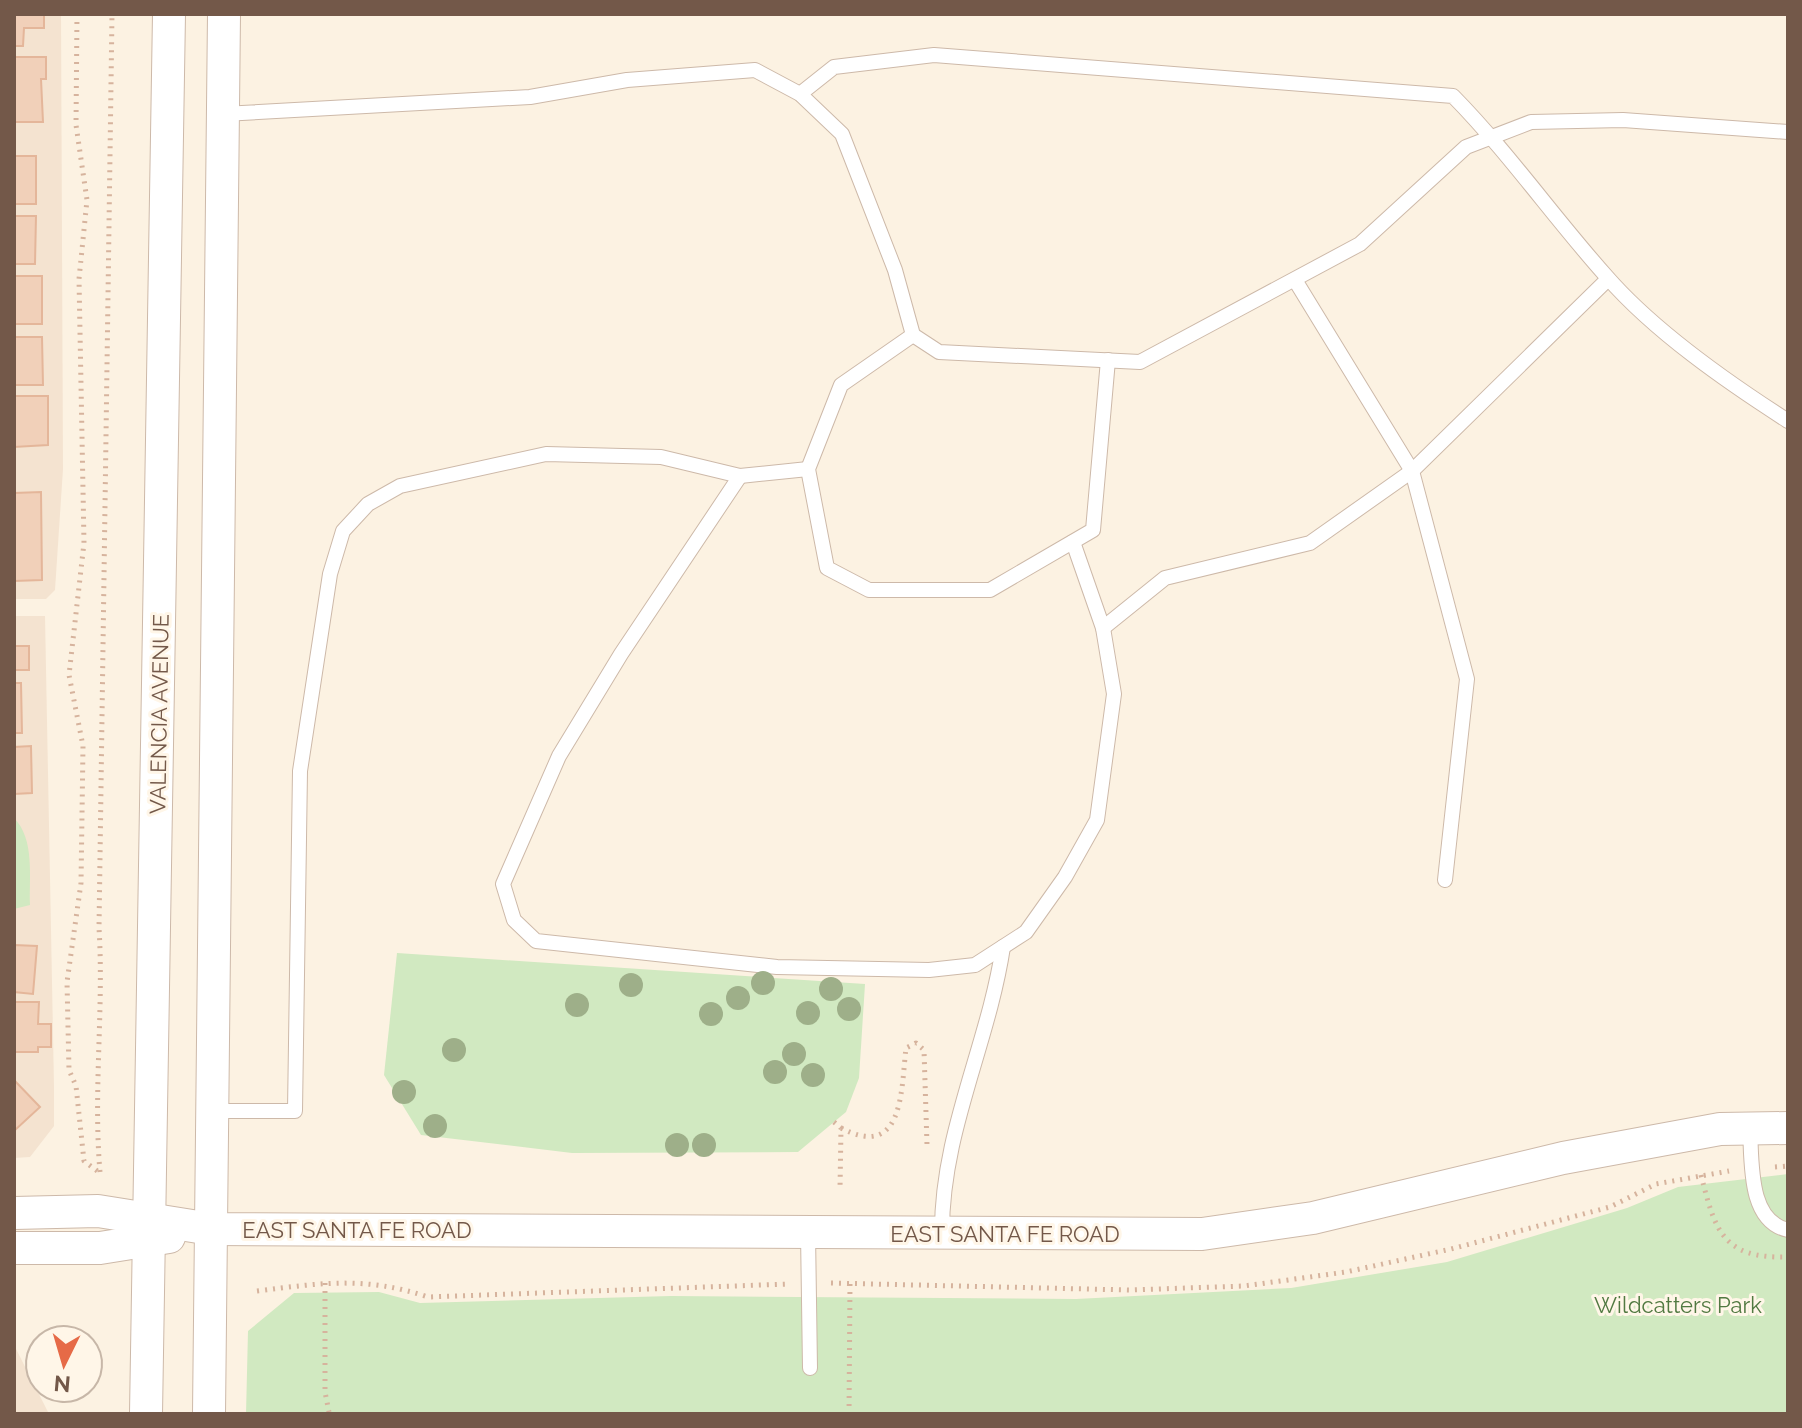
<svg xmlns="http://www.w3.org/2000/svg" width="1802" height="1428" font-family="Raleway,sans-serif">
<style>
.residential{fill:#f4e3d0}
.green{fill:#d1e9c1}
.building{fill:#f1d0b9;stroke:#e4b69a;stroke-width:2}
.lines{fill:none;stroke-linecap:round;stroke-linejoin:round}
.service-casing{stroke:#cdb9a9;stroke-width:16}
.tertiary-casing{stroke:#cdb9a9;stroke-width:34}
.path{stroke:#d6b39d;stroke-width:5;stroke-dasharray:2 6;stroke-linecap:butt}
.service{stroke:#fff;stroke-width:14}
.tertiary{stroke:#fff;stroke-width:32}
.tree{fill:#9eaf89}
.labels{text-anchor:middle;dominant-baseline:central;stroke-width:6;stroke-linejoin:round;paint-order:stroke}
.street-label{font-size:22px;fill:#735849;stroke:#fff6e8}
.park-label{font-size:22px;fill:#517941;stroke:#fff6e8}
</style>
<rect width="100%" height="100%" fill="#fcf2e2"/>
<g class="residential">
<path d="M14,14H61L63,469L55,590L46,599H14Z"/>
<path d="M14,616H45L54,1087V1126L30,1157L14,1158Z"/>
<path d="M14,1345L49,1414H14Z"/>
</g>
<g class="green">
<path d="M14,818C35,839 29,877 30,905L14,909Z"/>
<path d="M397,953L865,984L859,1078L846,1112L798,1152L572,1153L421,1135L384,1075Z"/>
<path d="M1788,1174V1414H246L248,1331L294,1293L379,1292L420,1303L671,1296L1076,1299L1291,1288L1447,1262L1627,1208L1678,1187Z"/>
</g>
<g class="building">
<path d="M14,14H44V28H24L23,46H14Z"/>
<path d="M14,57H46V79H41L43,122H14Z"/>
<rect x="14" y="156" width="22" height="48"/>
<path d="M14,216H36L35,264H14Z"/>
<rect x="14" y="276" width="28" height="48"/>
<path d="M14,337H42L43,385H14Z"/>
<path d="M14,396H48V445L14,447Z"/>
<path d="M41,492L42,580L14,581V493Z"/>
<rect x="14" y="646" width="15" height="24"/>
<path d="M14,683H21L22,733H14Z"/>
<path d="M31,746L32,793L14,794V747Z"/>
<path d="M14,945L37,946L33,994L14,992Z"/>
<path d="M14,1002H39L38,1024H51V1047H38V1052H14Z"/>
<path d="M14,1080L40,1107L14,1131Z"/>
</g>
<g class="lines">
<g class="service-casing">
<g id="service">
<path d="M800,94L834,67L934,55L1453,96C1509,153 1554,218 1607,277C1655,332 1727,382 1788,421"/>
<path d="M223,114L530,97L627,80L755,70L800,94L842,134L895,270L913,335L939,352L1140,362L1360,244L1466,147L1531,122L1623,120L1788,132"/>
<path d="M1295,280L1412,471L1467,679L1445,880"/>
<path d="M913,335L841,385L808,469L827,568L869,590H990L1093,530L1108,360"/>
<path d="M740,476L621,654L559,756L503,884L514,920L536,941L777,967L929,970L975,965L1026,932L1065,877L1097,820L1114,694L1103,628L1073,542"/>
<path d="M1103,628L1165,578L1310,543L1412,471L1608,279"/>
<path d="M212,1111H295L300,771L330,574L343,531L368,504L400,486L546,454L661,457L740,476L808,469"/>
<path d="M1750,1129C1752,1163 1748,1221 1788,1230"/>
<path d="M808,1233L810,1368"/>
<path d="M942,1234C941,1133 988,1046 1003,947"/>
</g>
</g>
<g class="tertiary-casing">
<g id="tertiary">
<path d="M14,1213L98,1211L211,1229L1202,1234L1313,1218L1563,1158L1720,1129L1788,1128"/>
<path d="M14,1248H100L169,1237"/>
<path d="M146,1414L169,14"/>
<path d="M209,1414L224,14"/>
</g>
</g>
<g class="path">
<path d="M77,14L76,125L87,200L79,279L84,543L69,675L83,746L81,883L67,982L69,1070L76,1086L84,1161L100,1173"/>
<path d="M834,1122L841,1128L840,1189"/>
<path d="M841,1128C904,1161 901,1090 906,1048L916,1043L924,1050L927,1145"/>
<path d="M1775,1167L1788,1166"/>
<path d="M100,1172C93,1091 104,1009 99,928L112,14"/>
<path d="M1701,1175C1715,1230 1722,1259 1788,1257"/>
<path d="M325,1283V1392L329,1412L333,1414"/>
<path d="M831,1283L1129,1290L1244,1286L1346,1272L1451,1249L1610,1207L1656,1184L1729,1171"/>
<path d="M257,1291C321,1283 366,1276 428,1297L789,1284"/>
<path d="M849,1414L850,1283"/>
</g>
<use href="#service" class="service"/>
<use href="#tertiary" class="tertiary"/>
</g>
<g class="tree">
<circle cx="763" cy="983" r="12"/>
<circle cx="631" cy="985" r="12"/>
<circle cx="831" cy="989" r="12"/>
<circle cx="738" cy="998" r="12"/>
<circle cx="577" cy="1005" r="12"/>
<circle cx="849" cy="1009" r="12"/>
<circle cx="808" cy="1013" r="12"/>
<circle cx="711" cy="1014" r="12"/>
<circle cx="454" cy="1050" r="12"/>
<circle cx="794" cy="1054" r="12"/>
<circle cx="775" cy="1072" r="12"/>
<circle cx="813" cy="1075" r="12"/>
<circle cx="404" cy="1092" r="12"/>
<circle cx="435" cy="1126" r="12"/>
<circle cx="677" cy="1145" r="12"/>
<circle cx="704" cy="1145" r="12"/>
</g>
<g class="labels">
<g class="street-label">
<text transform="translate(159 714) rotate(-89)">VALENCIA AVENUE</text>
<text x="357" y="1230">EAST SANTA FE ROAD</text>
<text x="1005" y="1234">EAST SANTA FE ROAD</text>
</g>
<g class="park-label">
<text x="1678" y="1305">Wildcatters Park</text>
</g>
</g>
<rect width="1802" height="1428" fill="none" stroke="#735849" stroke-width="32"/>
<g transform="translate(64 1364) rotate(185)"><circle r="38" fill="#fff6e8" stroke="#c7b7a8" stroke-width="2"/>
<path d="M0-6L14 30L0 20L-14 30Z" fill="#e66a47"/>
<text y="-12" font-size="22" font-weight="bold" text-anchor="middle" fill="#735849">N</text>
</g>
</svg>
